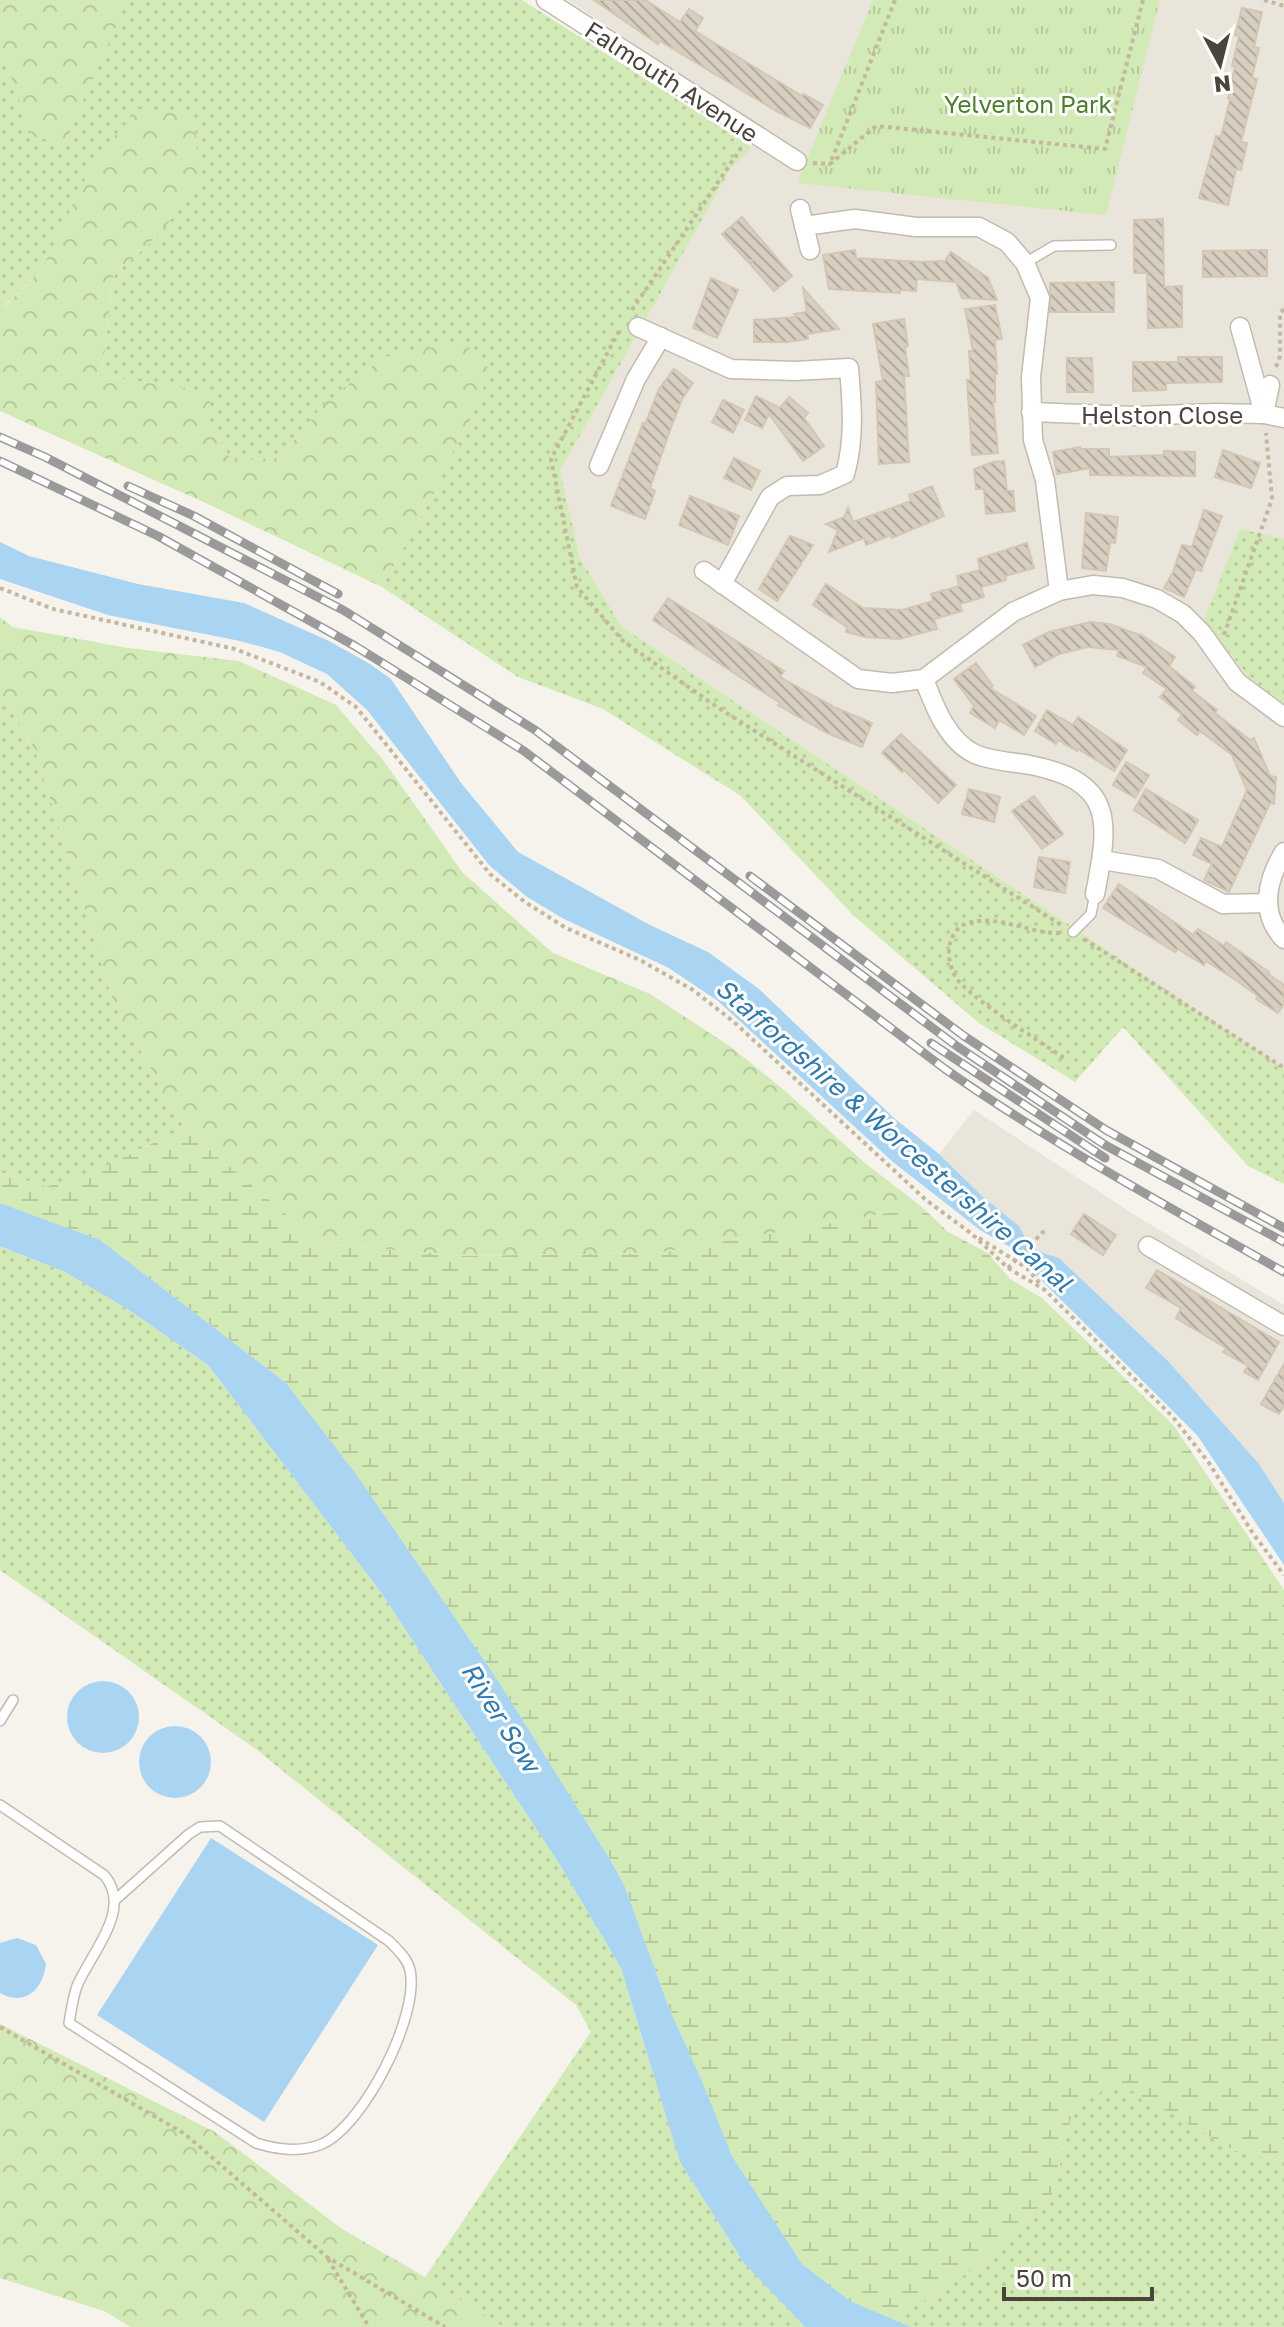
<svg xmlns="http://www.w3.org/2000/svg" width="1284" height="2327" font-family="'Golos Text',sans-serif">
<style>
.residential{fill:#eae5da}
.grass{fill:url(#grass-dots)}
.forest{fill:url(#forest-crowns)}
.wetland{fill:url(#wetland-marsh)}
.park{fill:url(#park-tufts)}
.water{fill:#a9d4f2}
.building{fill:url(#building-back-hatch);stroke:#d3c7b4;stroke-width:2}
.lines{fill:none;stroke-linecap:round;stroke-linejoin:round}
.service-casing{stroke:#c2bbae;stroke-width:12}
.minor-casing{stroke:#c2bbae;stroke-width:21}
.path{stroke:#c4b79f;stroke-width:4;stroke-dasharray:4 4;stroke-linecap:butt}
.service{stroke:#fff;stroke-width:9}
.minor{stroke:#fff;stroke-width:18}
.rail-casing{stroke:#9a9a9a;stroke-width:9}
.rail{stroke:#fff;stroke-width:6;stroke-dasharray:18;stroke-linecap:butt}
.path-bridge{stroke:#c4b79f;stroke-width:4;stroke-dasharray:4 4;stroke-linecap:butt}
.labels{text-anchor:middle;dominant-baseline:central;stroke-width:6;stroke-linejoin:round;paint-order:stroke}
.street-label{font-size:24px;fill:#4b4439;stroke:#fff}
.park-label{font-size:24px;fill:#4a7f2a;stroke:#fff}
.water-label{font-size:26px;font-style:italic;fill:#2e7ab2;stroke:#fff}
</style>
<defs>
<pattern id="grass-dots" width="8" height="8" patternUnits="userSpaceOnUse" patternTransform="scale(2)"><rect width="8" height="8" fill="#d2eab5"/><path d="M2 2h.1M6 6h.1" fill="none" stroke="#b6ca9c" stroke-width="1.8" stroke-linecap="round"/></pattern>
<pattern id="forest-crowns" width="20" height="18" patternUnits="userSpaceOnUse" patternTransform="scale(2)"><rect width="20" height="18" fill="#d2eab5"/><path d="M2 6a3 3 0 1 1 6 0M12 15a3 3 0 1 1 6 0" fill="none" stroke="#b6ca9c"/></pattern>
<pattern id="wetland-marsh" width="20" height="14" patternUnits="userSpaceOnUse" patternTransform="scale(2)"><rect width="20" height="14" fill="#d2eab5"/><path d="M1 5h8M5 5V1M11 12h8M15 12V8" fill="none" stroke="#b6ca9c"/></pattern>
<pattern id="park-tufts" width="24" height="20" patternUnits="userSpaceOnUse" patternTransform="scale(2)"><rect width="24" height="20" fill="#d2eab5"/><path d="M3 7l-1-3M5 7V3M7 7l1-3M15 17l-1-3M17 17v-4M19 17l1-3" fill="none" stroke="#b6ca9c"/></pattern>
<pattern id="building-back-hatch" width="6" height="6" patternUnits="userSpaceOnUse" patternTransform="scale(2)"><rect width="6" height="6" fill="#d8cfc1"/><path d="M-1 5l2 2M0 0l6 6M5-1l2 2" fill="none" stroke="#b1aa9e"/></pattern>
</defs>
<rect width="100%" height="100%" fill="#f6f3ec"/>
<g class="residential">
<path d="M568,0H1284V1068L622,627L580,558L560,471L730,170L766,131Z"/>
<path d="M974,1110L1133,1214L1284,1305V1503L1259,1464L1169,1362L1059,1258L1041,1252L1029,1243L1019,1226L981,1195L939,1154Z"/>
</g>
<g class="grass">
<path d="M0,0H522L752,147L730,170L560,471L580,558L622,627L1284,1068V1184L1248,1166L1123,1027L1075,1082L979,1023L853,915L741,796L603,709L518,677L382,587L433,495L325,403L279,458L232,461L210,426V392L102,376L113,276L160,234L69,217L42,269L3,307H0Z"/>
<path d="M1240,529L1284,539V704L1249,677L1204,621Z"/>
<path d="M0,692L35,750L114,1003L184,1128L100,1169L46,1187L0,1172Z"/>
<path d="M0,1246L65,1272L129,1310L208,1365L380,1591L560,1865L621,1968L680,2162L744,2263L805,2327H503L425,2277L591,2032L576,2005L253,1747L0,1570Z"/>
<path d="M1117,2081L1236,2152L1284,2161V2327H911L894,2320L984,2262L1053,2193L1073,2108Z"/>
</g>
<g class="forest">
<path d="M0,0H128L64,143L29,136L18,94L0,52Z"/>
<path d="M139,109L194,112L199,181L160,234L113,276L102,376L210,392V426L232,461L279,458L325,403L384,357L463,341L491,371L433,495L382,587L210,505L0,411V307H4L42,269L95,158Z"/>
<path d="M0,617L13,627L128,648L239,661L336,705L383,760L463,873L553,953L650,994L731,1047L784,1090L865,1163L922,1207L658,1253L465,1256L321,1244L184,1128L114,1003L35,750L0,692Z"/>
<path d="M0,2024L215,2132L342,2229L425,2277L503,2327H131L104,2311L0,2278Z"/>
</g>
<path class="wetland" d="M184,1128L321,1244L465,1256L658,1253L922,1207L948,1232L988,1253L1010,1279L1042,1298L1174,1426L1284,1590V2161L1236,2152L1117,2082L1073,2108L1053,2193L984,2262L894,2320L850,2301L802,2264L732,2156L702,2081L669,2008L625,1887L611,1861L495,1676L356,1474L286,1383L100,1240L0,1203V1172L46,1187L100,1169Z"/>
<path class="park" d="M873,0H1160L1106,215L797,183Z"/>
<g class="water">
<path d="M0,542L29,556L138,584L244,603L329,641L370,664L391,679L461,783L518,852L650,925L708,952L759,989L894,1118L939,1154L981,1195L1019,1226L1029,1244L1041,1252L1059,1258L1169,1362L1259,1464L1284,1503V1565L1197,1435L1036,1275L1019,1252L980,1230L893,1162L718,1001L667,967L564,919L527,897L489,865L367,710L327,674L280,652L240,641L108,615L0,579Z"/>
<path d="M0,1203L100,1240L286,1383L356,1474L495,1676L611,1861L625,1887L669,2008L702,2081L732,2156L802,2264L850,2301L911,2327H805L744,2263L680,2162L621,1968L560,1865L380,1591L208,1365L129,1310L65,1272L0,1246Z"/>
<circle cx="103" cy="1717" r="36"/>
<circle cx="175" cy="1762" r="36"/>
<path d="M211,1838L378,1945L264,2122L97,2015Z"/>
<path d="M17,1938L36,1945L46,1964C43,1989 25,2007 0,1993V1943Z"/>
</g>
<g class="building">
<path d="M594,0H645L680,22L689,9L703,18L695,31L802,96L803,94L823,105L810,128L778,112L660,41L658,44Z"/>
<path d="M1242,8L1262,12L1254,47L1259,48L1252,78L1257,79L1241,142L1247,143L1241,170L1236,169L1228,205L1199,198L1216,136L1221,137L1230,99L1228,98L1235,67L1232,66L1239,36L1235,35Z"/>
<path d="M742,217L792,276L774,291L752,266V259L750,264L722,234Z"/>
<path d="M1163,219L1164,287L1182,286V327L1148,328L1147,273H1134V220Z"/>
<path d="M855,250L856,258L921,262L945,261L951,252L988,278L997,300L962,298L956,282L917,279L916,291L900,290V293L829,289L823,255Z"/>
<path d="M1267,250V276L1203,277V251Z"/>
<path d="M711,278L738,290L717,338L693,328Z"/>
<path d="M1114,282V312H1050V283Z"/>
<path d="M803,288L839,329L807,334L808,339L786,342H754V320L797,317L794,314L807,312Z"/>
<path d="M995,305L1002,339L995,340L997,374H995V402H993L998,453L972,455L967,380H971L969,351H973L965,309Z"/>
<path d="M904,319L908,346L905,347L909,376H904L909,462L879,464L876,382L883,381L873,324Z"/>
<path d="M1178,357H1222V382L1166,383V390L1133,391V362H1178Z"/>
<path d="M1067,358H1092L1093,392H1067Z"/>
<path d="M674,369L693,383L682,399L669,433L650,488L655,491L645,519L611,506L643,423L645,424L659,389Z"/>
<path d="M756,396L780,408L789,397L808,413L804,418L824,446L803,461L769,414L762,428L745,420Z"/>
<path d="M723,400L744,410L733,433L712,422Z"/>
<path d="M1080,447L1081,449H1109V457L1164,455V451L1195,452V476L1090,475V468L1057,474L1053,452Z"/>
<path d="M1223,450L1260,463L1251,488L1215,477Z"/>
<path d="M734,458L760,471L751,490L724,478Z"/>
<path d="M1004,461L1007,491H1013L1015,511L986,514L984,489H976L974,469L993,462Z"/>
<path d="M932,486L944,516L892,538L891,535L866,545L864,538L829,552L838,530L826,524L844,517L848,508L853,522L911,501L909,495Z"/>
<path d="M690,496L739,516L728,545L679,525Z"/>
<path d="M1204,510L1222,516L1201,571L1196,569L1184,597L1164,588L1173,572L1182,545L1192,547Z"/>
<path d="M1086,513L1118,517L1115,543L1110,542L1106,571L1082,568Z"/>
<path d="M790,536L813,545L777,601L759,589Z"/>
<path d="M1027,543L1034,568L1005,576L1006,580L981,587L984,597L960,604L962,611L934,619L937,629L899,639L865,637L846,632L847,627L813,605L826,584L863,608L902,610L933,601L931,594L959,586L957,576L980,570L978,559Z"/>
<path d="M668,598L784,671L780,677L836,708L872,723L862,747L827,733L778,705L780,703L653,620Z"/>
<path d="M1090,622L1109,624L1143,636L1175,657L1169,666L1195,687L1192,691L1217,710L1215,713L1250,740L1254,738L1270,776L1276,777L1274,804L1270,803L1229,892L1204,880L1212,864L1193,855L1201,838L1222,847L1247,790L1232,755L1200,731L1197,735L1178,720L1182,715L1160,697L1167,689L1143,673L1147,667L1117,656L1119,650L1088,647L1059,654L1035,667L1023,645L1049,632Z"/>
<path d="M976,663L993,686L990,688L1036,716L1024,735L999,720L995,728L970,713L974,706L954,679Z"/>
<path d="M1047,710L1073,725L1078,717L1127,750L1114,771L1078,749L1077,751L1058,740L1056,744L1035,731Z"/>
<path d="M901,734L956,785L938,803L904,770L902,772L882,753Z"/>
<path d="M1126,762L1149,775L1135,798L1113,785Z"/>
<path d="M969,789L1000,797L994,822L962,814Z"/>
<path d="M1146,789L1198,820L1185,843L1134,810Z"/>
<path d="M1034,796L1063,834L1042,849L1012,811Z"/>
<path d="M1039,857L1070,862L1065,893L1034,887Z"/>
<path d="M1119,884L1193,935L1198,929L1224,946L1226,942L1269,972L1268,974L1284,985V1004L1278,1013L1256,999L1258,996L1237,981L1206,961L1204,965L1178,949L1175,952L1103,908Z"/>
<path d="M1084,1214L1116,1235L1103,1255L1071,1234Z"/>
<path d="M1157,1270L1279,1342L1258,1380L1244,1372L1248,1366L1223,1352L1226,1348L1176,1318L1181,1308L1146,1288Z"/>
<path d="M1284,1364V1406L1279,1414L1261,1404Z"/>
</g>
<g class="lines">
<g class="service-casing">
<g id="service">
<path d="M1025,263L1054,246L1111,245"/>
<path d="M1073,932L1091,914L1095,894"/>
<path d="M0,1721L13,1700"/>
<path d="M0,1805L104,1875C134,1909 90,1954 77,1986C73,1997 71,2011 69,2023L256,2143C278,2150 300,2153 322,2144C364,2125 420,2015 410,1970C407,1958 397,1949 389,1941L220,1826L200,1827L189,1834L114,1901"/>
</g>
</g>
<g class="minor-casing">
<g id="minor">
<path d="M546,0L797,161"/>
<path d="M800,209L810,250"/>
<path d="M804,226L855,219L916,227H979L1007,242L1025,263L1040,298L1031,377L1033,440L1045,480L1059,591"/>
<path d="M638,327L731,369L795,371L849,368C852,404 855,439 845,474L820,485L787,486L770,497L722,584"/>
<path d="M1240,327L1264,414L1284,418"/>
<path d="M1031,412L1134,416L1215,413L1264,414L1270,385"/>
<path d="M599,466L636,379L661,337"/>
<path d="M704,571L858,679L892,683L924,679L1013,612L1059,591L1093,585L1123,588L1157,599L1183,614L1202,633L1237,682L1284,717"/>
<path d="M924,679C934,705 947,741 975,754C991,761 1013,762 1030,765C1116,782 1109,822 1095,894"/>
<path d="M1284,852C1267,880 1259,913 1284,939"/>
<path d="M1102,860L1158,869L1223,904L1268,903"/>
<path d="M1148,1246L1284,1326"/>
</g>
</g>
<g class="path">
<path d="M895,0L830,164L876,126L1105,149L1143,0"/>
<path d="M1264,0L1284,6"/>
<path d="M813,163L830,164"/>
<path d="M632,310L741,148"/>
<path d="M619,331L551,459L577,587L623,641L717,707L1063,926"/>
<path d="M1276,367L1280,356V313L1284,309"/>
<path d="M0,588L53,609L235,649L320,682L356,707L490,874L525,902L566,928L640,960L693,990L734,1022L926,1200L972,1234L1008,1268L1045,1290L1172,1416L1209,1463L1252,1532L1284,1575"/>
<path d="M1224,635L1272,499L1266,433"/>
<path d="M1060,933C1030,934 998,914 968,923C960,925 954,932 951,940C947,951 949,965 955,976C966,996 1041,1042 1064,1058"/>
<path d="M1084,939L1284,1068"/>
<path d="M979,1238L1027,1268L1041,1285"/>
<path d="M0,2027L185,2134L327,2257L445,2327"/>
<path d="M328,2259L369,2327"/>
</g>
<use href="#service" class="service"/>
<use href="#minor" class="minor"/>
<g class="rail-casing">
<g id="rail">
<path d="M0,437L45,457L343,610L535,730L958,1047L1105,1145L1284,1242"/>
<path d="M0,461L158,536L355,646L524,751L945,1069C1054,1145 1169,1207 1284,1272"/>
<path d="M128,486L194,516L338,594"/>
<path d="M750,876L964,1036L1106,1130L1284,1228"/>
<path d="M931,1043L1105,1158"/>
</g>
</g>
<use href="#rail" class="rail"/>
<path class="path-bridge" d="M1008,1268L1045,1230"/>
</g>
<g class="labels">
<g class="street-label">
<text transform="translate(672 81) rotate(33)">Falmouth Avenue</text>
<text x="1162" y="414">Helston Close</text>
</g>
<g class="park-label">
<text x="1028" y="103">Yelverton Park</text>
</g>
<g class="water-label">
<text transform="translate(894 1135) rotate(41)">Staffordshire &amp; Worcestershire Canal</text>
<text transform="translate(501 1717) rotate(58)">River Sow</text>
</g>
</g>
<g transform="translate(1220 64) rotate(173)" stroke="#ffffff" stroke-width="6" paint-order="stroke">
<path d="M0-6L14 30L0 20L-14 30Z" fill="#4b4439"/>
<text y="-12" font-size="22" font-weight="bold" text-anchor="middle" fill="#4b4439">N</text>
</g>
<path d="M1004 2287v12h148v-12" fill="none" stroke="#4b4439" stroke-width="4"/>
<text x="1016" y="2287" font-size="24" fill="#4b4439" stroke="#ffffff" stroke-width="6" paint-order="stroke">50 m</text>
</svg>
